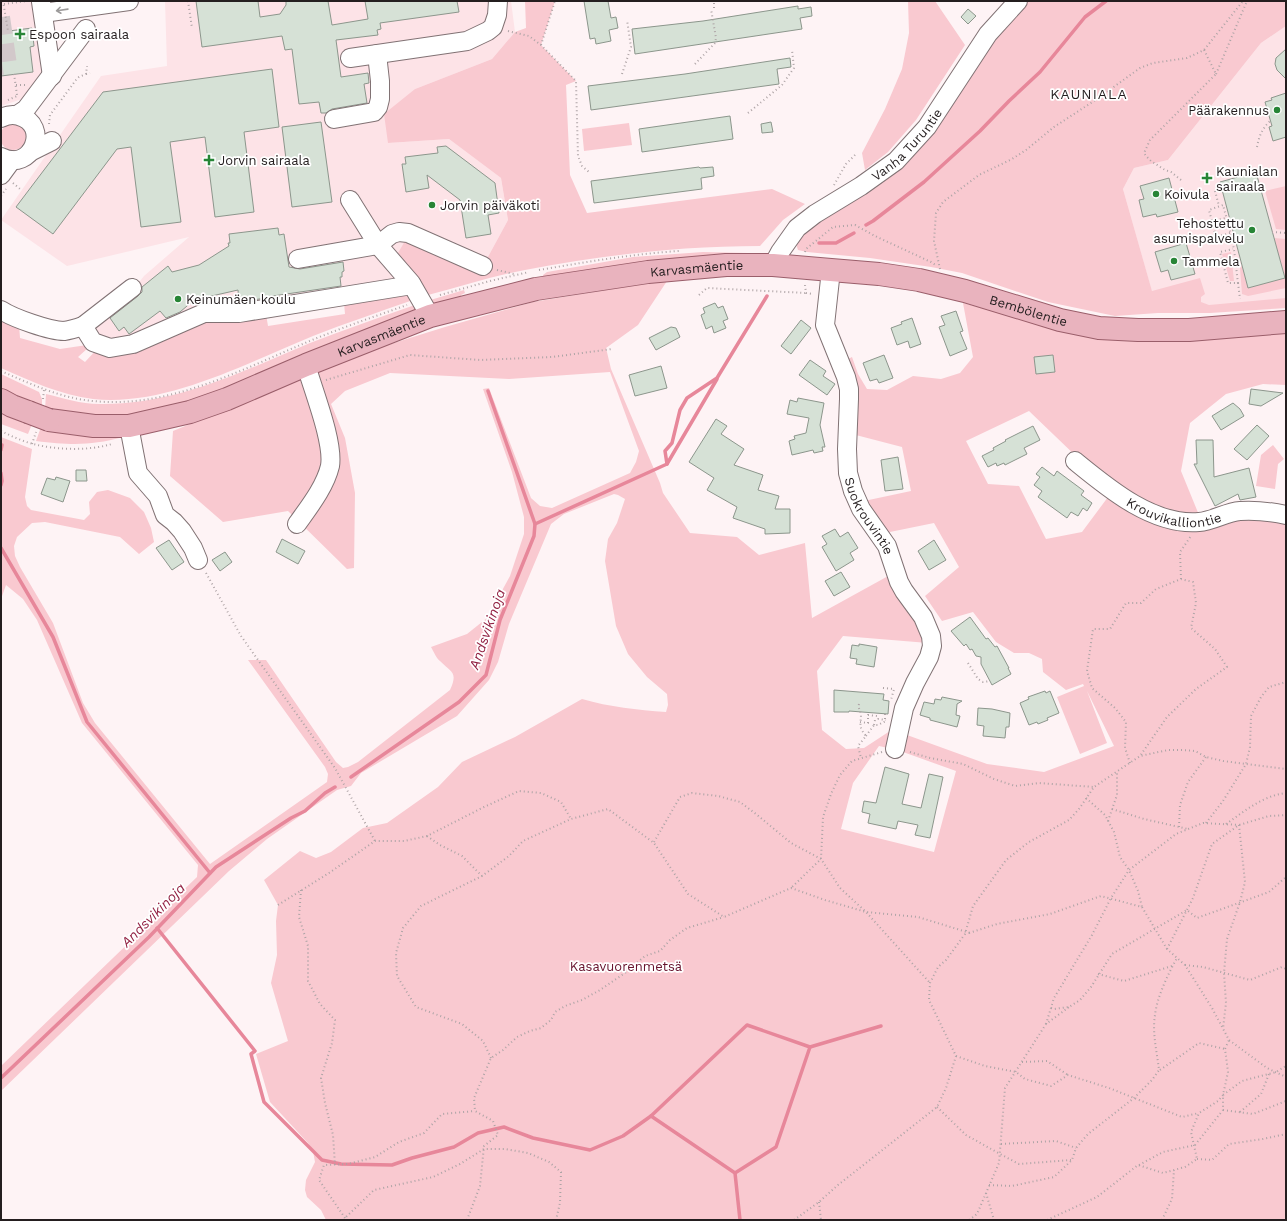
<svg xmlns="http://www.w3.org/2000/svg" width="1287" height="1221" font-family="'Work Sans',sans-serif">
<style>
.built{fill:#fde3e7}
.green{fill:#f9c9d0}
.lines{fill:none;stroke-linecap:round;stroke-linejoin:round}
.stream{stroke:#e7879a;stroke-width:3.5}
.building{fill:#d6e1d6;stroke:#8c968c}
.minor-tunnel{stroke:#d2c8ca;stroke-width:18;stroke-dasharray:18 9;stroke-linecap:butt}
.minor-casing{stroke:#817274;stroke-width:20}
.major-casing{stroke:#9a5e6a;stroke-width:24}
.path{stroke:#aea4a6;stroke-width:2;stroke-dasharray:1 3;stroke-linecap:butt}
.minor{stroke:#fff;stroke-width:18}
.major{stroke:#e9b3be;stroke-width:22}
.major-bridge-casing{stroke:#9a5e6a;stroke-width:24;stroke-linecap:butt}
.major-bridge{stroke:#e9b3be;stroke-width:22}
.oneway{stroke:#9c9a9a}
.poi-dot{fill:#278536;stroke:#fff;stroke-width:1.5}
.labels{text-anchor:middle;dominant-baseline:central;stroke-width:3.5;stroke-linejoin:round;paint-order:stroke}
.poi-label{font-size:13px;fill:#241e1f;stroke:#fff;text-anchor:start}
.street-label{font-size:13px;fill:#241e1f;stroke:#fff}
.park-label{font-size:13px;fill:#67122d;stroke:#fff}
.neighbourhood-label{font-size:14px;letter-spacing:1px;fill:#241e1f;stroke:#fff}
.water-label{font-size:14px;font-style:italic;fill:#932344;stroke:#fff}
</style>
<rect width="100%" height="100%" fill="#fef3f5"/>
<g class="built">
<path d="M1,1H36L44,67L31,96L1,106Z"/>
<path d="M165,1H511L515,32L492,59L415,89L388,143L449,139L501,178L508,220L483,266L135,341L101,340L95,329V323L133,290L144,276L189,237L67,266L1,220L101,76L167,66Z"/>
<path d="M1286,26V308L1158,313L1123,189L1134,168L1168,160L1261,43Z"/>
</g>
<g class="green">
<path d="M525,1H555L541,45L576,81L566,85L570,175L587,213L772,189L805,204L783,220L760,246C681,246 603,255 525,270C492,276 460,287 428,295L395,262L398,253L405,241L483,266L508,220L501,178L449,139L388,143L384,114L415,89L492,59L515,32L526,28Z"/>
<path d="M908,1H935L965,45L916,120L888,152L865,170L862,153L885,109L902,69L909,33Z"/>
<path d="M1024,1H1286V26L1261,43L1168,160L1134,168L1123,189L1152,291L1200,278L1205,294L1201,297V302L1209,305L1286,298V308L1210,313H1158L1115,316L1048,302L962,273L931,267L870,258L807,252L798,250L796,244L797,240L948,102Z"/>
<path d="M629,123L632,145L584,151L582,129Z"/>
<circle cx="13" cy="137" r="13"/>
<path d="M1286,186V230L1276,229L1265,191Z"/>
<path d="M1274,238L1286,239V288L1248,296L1242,294L1240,268L1242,266L1248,288L1285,278Z"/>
<path d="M703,252L748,253V254L544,281L543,275L547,272L633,257Z"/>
<path d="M1231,252L1234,281H1230L1222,254Z"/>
<path d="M667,281L638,325L606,348L611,369L660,483L663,493L690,533L737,537L759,555L805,543L812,618L890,575L902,594L916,612L924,627L928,643L843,636L817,671L822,730L846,749L864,748L893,729L888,748L879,746L853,783L841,829L934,852L956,771L903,752L907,735L987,764L1044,772L1114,746L1087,691L1107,743L1080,754L1057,697L1084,686L1083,684L1066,690L1043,672L1042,659L1029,653H1014L996,642L973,612L942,621L925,596L959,567L934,523L885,533L872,515L864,501L911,491L902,447L852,434L855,399L846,360L852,357L858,374L867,389L887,390L913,376L941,379L960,373L973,357L963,303L998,312L1132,339L1286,327V385L1263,384L1226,394L1190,423L1181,471L1199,515L1198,519L1177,518L1144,506L1080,460L1029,411L966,441L988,484L1019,486L1046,539L1082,532L1111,493L1138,512L1168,523L1190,526L1237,518L1257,516L1286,521V1220H326L321,1210L307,1197L305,1190L306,1180L315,1162L313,1151L308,1143L270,1102L256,1054L288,1041L271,983L277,955L276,921L278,905L264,880L300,851L316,858L331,852L363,828L387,823L438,787L462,762L515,737L582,699C610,707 637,710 666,712L668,705L667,694L647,677L628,654L616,626L605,561L608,539L617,523L625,499L618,495L614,494L564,514L551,524L509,624L498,662L489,680L457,716L361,773L351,786L337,790L267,839L229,871L1,1091V1066L197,877L198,865L82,723L37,620L23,599L6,585L1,599V437L32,449L25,497L27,506L31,510L84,520L90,514L89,502L97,492L108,490L130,498L144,512L151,528L154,542L139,554L120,537L45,522L32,523L17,537L14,546L15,556L20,567L53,623L83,703L95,723L210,864L327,782L328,774L325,767L248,660H266L336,762L343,768L348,767L358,762L450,690C458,672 452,673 440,661C436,658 434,652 431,647L467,634L487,618L510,576L524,534V517L512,472L483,389L489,388L531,498L540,506L552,508L630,473L636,462L639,451L610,372L509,379L390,373L345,391L331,404L345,438L355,493L354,568L347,569L288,511L223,522L170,476L173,431L365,352L445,327L533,302L623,287Z"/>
<path d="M405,289L413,300C379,312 346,323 313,336C247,363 165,407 93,399C60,395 31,381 1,368V316L19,325L20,338L60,349L87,345L88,348L78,357L85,362L98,348L197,319L266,314L268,326L345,314L344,303Z"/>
<path d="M464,290L465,293L461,295V296L438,308L427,301Z"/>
<path d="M412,306H415L417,310L184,406L101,420L45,409L46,394C63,398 81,404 99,404C176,405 241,372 310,343C343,330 378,318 412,306Z"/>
<path d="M1,374L39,392L42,399V408L1,392Z"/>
<path d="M1,412L32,424L28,434L1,424Z"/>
<path d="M41,427L123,437C90,446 70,445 36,441Z"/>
<path d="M1273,445L1284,459L1278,464L1275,489L1256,486L1261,455Z"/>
</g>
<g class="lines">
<g class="stream">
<path d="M866,225L873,221L924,182L980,131L1009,101L1040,72L1085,17L1106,1"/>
<path d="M819,243H836L854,233"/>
<path d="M1,450L2,445"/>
<path d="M667,464L717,379"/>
<path d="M1,473L2,481L1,485"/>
<path d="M535,524L667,464L665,451L672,443L680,410L687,398L717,378L767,296"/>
<path d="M1,548L53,637L87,722L210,873"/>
<path d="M351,777L459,702L486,675L500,620L534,536L535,524L488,391"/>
<path d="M157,928L255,1051L251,1054L264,1102L322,1160L341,1164L392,1165L412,1158L454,1147L478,1133L504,1127L533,1138L590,1150L623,1136L651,1116L735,1173L740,1220"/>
<path d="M810,1047L881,1026"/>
<path d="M1,1078L149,937L216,867L291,818L305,811L325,793L335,787"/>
<path d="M651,1116L747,1025L810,1047L776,1147L735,1173"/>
</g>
</g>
<g class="building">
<path d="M196,1H258L260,17L280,14L286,5V1H328L332,25L368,19L365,1H457L459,12L380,23L381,29L377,30L378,35L336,40L341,77L368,73L369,83L364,84L367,103L332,109L326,113H321L319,102L299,104L292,49L285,50L282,36L202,47Z"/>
<path d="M584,1H608L611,18L616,17L618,28L609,30L611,41L596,44L595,38L590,39Z"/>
<path d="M798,6V9L811,7L812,16L800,18L802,29L635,54L632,29L703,21Z"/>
<path d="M968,9L976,16L968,24L961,17Z"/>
<path d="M32,28L34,46L30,47L33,72L1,76V32Z"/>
<path d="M1286,49V79L1277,70L1275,64L1276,58Z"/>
<path d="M790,58L791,67L777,69L779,84L591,110L588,86L685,74Z"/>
<path d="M272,69L279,127L244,132L254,212L215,217L205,137L170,142L181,222L141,227L131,147L117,149L53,234L16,207L103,92Z"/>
<path d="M1286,93V137L1273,141L1269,127L1272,126L1265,102L1272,100L1271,98Z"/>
<path d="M730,116L733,139L642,152L639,129Z"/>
<path d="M321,122L332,202L292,207L282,127Z"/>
<path d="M771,122L773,132L762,133L761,124Z"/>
<path d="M446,146L495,183L499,213L488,215L491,234L466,238L460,200L427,175L429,188L406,192L402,164H406L405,157L438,153L437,147Z"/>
<path d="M699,167L700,168L713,167L714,176L701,178L702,189L594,203L591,181Z"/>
<path d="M1256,172L1285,278L1248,288L1220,182Z"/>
<path d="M1169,178L1178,212L1157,217L1156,214L1143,217L1139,200L1144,199L1140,186Z"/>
<path d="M278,228L279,235L284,234L289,267L300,269L343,262L344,271L342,272V277H340L341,286L266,297V298L239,302L238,290L194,300L180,312L166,318L160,311L129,334L124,327L119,331L110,318L138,296L142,292V287L168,266L172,272L199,265L229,246L228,243H230L229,234Z"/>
<path d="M1186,243L1195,274L1171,280L1168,270L1161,272L1155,252Z"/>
<path d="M715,303L718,308L723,306L728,319L723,321L726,328L714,333L712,326L706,329L701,315L705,313L703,308Z"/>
<path d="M956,311L963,331L960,332L967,349L950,356L939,327L945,325L941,316Z"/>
<path d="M912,318L921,344L910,348L908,341L897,345L891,328L902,324L901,322Z"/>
<path d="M801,320L811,328L791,354L781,346Z"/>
<path d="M671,327L676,328L680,337L656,350L649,338Z"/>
<path d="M884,355L893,378L879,383L877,379L870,381L863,363Z"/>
<path d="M1053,355L1055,372L1036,374L1034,357Z"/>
<path d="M810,360L826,371L823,376L835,384L827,395L799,375Z"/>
<path d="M661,366L667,388L635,396L629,375Z"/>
<path d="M1251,389L1283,393L1261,406L1249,404Z"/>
<path d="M798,398L824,403L820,425L825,447H822L823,451L814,453L813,450L792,455L789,441L795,439L794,436L806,433L809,418L787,414L790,400L797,402Z"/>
<path d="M1233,403L1240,409L1244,416L1221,430L1212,416Z"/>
<path d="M716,419L727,426L721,434L744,449L734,465L763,475L758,490L779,496L775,509H790V533L765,534V529L733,518L737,507L707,490L714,478L689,462Z"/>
<path d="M1257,425L1269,436L1247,460L1234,449Z"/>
<path d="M1033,426L1040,440L1024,448L1027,454L1005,465L1004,463L997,466L996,463L988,467L982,456L994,450L993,448L1006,441L1005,440Z"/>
<path d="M1196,440H1213L1214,477L1249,468L1256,497L1240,500L1238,494L1215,506L1194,464H1197Z"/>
<path d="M898,457L903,489L885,491L881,460Z"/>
<path d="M1042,467L1054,476L1057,471L1084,491L1081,495L1092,503L1087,511L1083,508L1078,516L1071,512L1067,518L1038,497L1042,491L1034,485L1040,477L1036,474Z"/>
<path d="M76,470H86L87,481H76Z"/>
<path d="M56,477L70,481L63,502L41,494L47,478L55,480Z"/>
<path d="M835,529L840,537L848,532L858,548L850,553L854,560L836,571L822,547L827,544L822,536Z"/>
<path d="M282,539L305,551L298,564L276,552Z"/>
<path d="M169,540L184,562L172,570L156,548Z"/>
<path d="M934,540L946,560L929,570L918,551Z"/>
<path d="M225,552L232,562L220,571L212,560Z"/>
<path d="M841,572L850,587L834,596L825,581Z"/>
<path d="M970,617L986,639L988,638L995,647L997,646L1009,668H1008L1011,674L992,685L981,664V657L976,656L972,649L970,650L966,644L964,646L951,631Z"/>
<path d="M859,644L877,647L874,667L856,664L857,659L850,658L852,645L859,646Z"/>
<path d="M834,690L884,694L883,700L889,701L888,714L849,711V712H834Z"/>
<path d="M1045,691L1046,693L1050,691L1059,713L1047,718L1048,720L1038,724L1037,722L1029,725L1020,703L1029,699L1028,697Z"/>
<path d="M942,697L962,701L957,704L956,715L960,716L957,727L930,720V718L920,715L924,702L934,704L935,699L941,700Z"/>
<path d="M978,708L992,709L1010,713L1009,727H1006L1005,738L983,736L984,726L977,725Z"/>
<path d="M885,767L909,774L902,804L921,808L929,774L943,777L930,838L915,835L918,825L898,821L896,829L868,823L870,814L862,812L864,801L876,803Z"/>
</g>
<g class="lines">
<path class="minor-tunnel" d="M1,17L8,65L1,66"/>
<g class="minor-casing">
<g id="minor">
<path d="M41,2L52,76"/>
<path d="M43,13L129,1"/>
<path d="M350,58L467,41L488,31L493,27L497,15L498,1"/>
<path d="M17,115L26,109L86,29"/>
<path d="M1,118C7,115 13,114 19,116C51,125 32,173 1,157"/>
<path d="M334,119L374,112L378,107L380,99V81L377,54"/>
<path d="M30,152L52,141"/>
<path d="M1,175L12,160"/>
<path d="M350,200L378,245L411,283L430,316"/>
<path d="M298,259L378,245L392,234L399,232L408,233L483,266"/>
<path id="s1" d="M773,265L780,252L797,228L815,214L861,186L896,161L927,127L988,34L1018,1"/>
<path id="s2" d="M831,270L825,325L846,377L849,389V399L847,449L848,473L853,491L861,509L887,546L899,582L904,591L923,617L931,636L932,646L929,657L915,683L904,708L895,749"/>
<path d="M1,310C13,318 50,331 64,331C71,330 77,328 83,326L132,288"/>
<path d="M83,326L93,342L110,348L133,344L204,313H239L412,285"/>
<path d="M129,426L138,473L158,496L165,515L174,522L182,531L193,548L198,560"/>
<path id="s3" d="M1075,461C1108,488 1153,526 1199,522C1213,521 1226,512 1240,511C1255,510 1272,512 1286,515"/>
<path d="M297,524C309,507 325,487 330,466C334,442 313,390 306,365"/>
</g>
</g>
<g class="major-casing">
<g id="major">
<path d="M1,400L12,406L28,412"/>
<path id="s4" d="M49,420L94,426H129L190,412L227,399L306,365L430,316L536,289L648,272L726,265H773L831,270L879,274L919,280L965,291L1060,320L1099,328L1138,330H1189L1286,322"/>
</g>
</g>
<g class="path">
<path d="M3,1L8,31"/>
<path d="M188,1L192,28"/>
<path d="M4,4L27,1"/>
<path d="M714,8V1"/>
<path d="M508,31L529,36L541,45L576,81L578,156L582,166L589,172"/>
<path d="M541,45L555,1"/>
<path d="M695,64L715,43L716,38L711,9"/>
<path d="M14,74L17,95"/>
<path d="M86,74L90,73"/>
<path d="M622,74L631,47L627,20"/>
<path d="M1216,74L1247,1"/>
<path d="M16,85H25"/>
<path d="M8,100L17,96"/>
<path d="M748,113L782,85L794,68L792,50"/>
<path d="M49,124L50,115L76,80L79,77L86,74L87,66"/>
<path d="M1257,147C1259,136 1262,129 1270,121"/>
<path d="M1181,180L1171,172L1165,170L1151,161L1146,156L1144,153L1150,140L1216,74L1204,50"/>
<path d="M13,183L20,189"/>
<path d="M834,185L846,164L856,154"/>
<path d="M1215,191L1219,206"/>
<path d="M1,196L6,189"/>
<path d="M1218,220L1220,228L1229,226"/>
<path d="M1212,221L1226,218"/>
<path d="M1272,232L1286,233"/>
<path d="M1230,233L1216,237L1209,210L1223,205C1226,216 1229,227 1232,239C1235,253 1236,268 1238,283H1228L1220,252L1233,249"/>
<path d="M805,252L806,249L833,227L855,225L877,237L931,262L937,266"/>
<path d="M940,269L934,241L936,213L943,202L979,175L1012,159L1026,150L1054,127L1097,99L1140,68L1153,63L1187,58L1204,50L1243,1"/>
<path d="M497,270L514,274"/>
<path d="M539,270C586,262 632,254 679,251"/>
<path d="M1238,283L1240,299"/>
<path d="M805,285L806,293L813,294"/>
<path d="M440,295L490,281L529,272"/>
<path d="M699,295L707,288L806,293"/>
<path d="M1,371C31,384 60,398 93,401C167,409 239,371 305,343C338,329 373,317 407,305"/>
<path d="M326,380L410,355L480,360L552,357L612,349"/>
<path d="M43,399L44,390"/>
<path d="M1,431C11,436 22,441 33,444C57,450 88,451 112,444"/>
<path d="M32,444L36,432"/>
<path d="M206,573L241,636L335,768L375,841"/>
<path d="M1181,579L1180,552L1191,536"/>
<path d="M968,663L978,679L983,682L990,681"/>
<path d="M883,688L894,689L891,700"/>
<path d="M859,704C858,708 860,710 861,714C861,725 858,726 866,736L858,746L861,758"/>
<path d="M885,714V719"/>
<path d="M860,722L868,723V715L877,716L878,719"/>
<path d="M874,725L875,720L878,719L886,720"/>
<path d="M866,736L874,725H878L886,721"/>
<path d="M882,752L852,761L840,775L831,794L823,817L821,859L840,888L866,912L930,983"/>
<path d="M910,752L930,758L963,764L994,779L1015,786L1039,783L1094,787"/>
<path d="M1130,763L1125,748L1126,722L1115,708L1092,688L1087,671L1093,629H1110L1126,603H1141L1156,589L1181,579L1193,582L1196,603L1191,628L1215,649L1227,667L1196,689L1167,717L1140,756"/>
<path d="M1086,798L1105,815L1114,832L1120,857L1129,870L1138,891L1142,907"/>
<path d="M1112,809L1144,819L1188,829"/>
<path d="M1108,821L1117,795V772"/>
<path d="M1206,823L1223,801L1246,764L1250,747L1251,716L1261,697L1269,687L1286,682"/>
<path d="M1226,824C1245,811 1262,796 1286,793"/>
<path d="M1179,827L1180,805L1188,782L1206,757"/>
<path d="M427,836L440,845L462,856L482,876"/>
<path d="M654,842L680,797L692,793L718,796L740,802L756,814L791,843L821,859L791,888"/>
<path d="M301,890L299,917L308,946V981L320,1004L335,1020L332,1043L321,1078L325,1103L333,1135L335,1165"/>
<path d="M278,905L329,873L375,841H404L427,836L484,807L519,791L541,793L561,802L571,819"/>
<path d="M969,933L997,924L1050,914L1101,896L1142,907L1167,949L1185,965L1212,1008L1229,1040L1267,1068L1286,1077"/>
<path d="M1167,949L1193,898L1212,844L1239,825L1269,816L1286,815"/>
<path d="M1185,965L1203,967L1250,980L1282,967L1286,969"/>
<path d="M1098,974L1124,981L1172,966"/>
<path d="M1051,1008L1054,1009L1069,1007L1080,1000L1091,987L1112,954L1187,910L1197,918L1269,892L1286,877"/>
<path d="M1046,1024L1054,998L1092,935L1111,898L1129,870L1176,834L1203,823L1239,825L1245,882L1240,902L1227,939L1224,973L1226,1003L1223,1029"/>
<path d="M956,1056L985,1066L1016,1072L1025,1079L1051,1086L1068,1075L1109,1088L1182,1117L1199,1113"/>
<path d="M491,1058L483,1041L462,1024L416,1007L397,976L396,953L403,928L421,906L482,876L509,856L523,841L571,819L608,809L654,843L688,894L724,917L791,888L825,900L866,912L918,917L970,933"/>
<path d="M1022,1062L1047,1061L1068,1075"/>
<path d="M1160,1070L1199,1043L1225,1049"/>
<path d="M937,1107L966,1135L1000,1154L1019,1164L1071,1160"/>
<path d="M1223,1110L1253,1114L1286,1101"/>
<path d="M1240,1112L1261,1094L1269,1074"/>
<path d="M1001,1144L1056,1141L1076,1148"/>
<path d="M1197,1159L1212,1160L1229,1144L1263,1139L1286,1134"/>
<path d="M1139,1165L1163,1152L1195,1145L1223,1110V1095L1242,1081L1276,1072L1286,1066"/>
<path d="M989,1185L1012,1186L1054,1177L1072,1160L1076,1148L1088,1134L1134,1098L1152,1080L1159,1070C1157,1052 1152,1033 1155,1015C1157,997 1168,974 1177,958"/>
<path d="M986,1193L994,1220"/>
<path d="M819,1202L821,1220"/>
<path d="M345,1218L319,1180L324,1165L348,1164L375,1157L399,1142L424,1133L442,1114L475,1111"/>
<path d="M344,1220L345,1218L374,1190L433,1177L460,1164L484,1149H505L528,1153L549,1162L561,1172L560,1203L556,1220"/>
<path d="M467,1220L480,1186L484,1146L498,1135L493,1121L475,1111L474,1098L491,1058L503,1050L517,1037L530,1031L541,1028L551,1020L555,1012L565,1006L582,1000L600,990L625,973L645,956L660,951L670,940L687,928L724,917"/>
<path d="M794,1220L819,1202L838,1185L937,1107L946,1088L956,1056L929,1000L930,983L938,967L946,960L965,934L973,906L1006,860L1029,842L1069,820L1079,809L1094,787L1140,756L1168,750H1183L1195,751L1206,757L1223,761L1286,769"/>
<path d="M969,1220L977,1214L999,1163L1005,1088L1046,1024L1069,1007"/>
<path d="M1047,1220L1097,1197L1138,1165L1163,1173L1185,1167L1197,1159L1191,1132L1199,1113L1218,1101L1223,1095L1228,1072L1225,1049L1229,1040"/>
<path d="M1162,1220L1172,1199L1174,1170"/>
</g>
<use href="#minor" class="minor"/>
<use href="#major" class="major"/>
<g class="major-bridge-casing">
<path id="major-bridge" d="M28,412L49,420"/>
</g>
<use href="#major-bridge" class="major-bridge"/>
</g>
<defs><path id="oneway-shaft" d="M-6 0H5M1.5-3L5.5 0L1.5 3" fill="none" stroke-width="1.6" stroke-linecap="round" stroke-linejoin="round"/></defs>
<use class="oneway" href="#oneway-shaft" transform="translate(62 10) rotate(172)"/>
<g class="poi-dot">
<path d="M18 28h4v4h4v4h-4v4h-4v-4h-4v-4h4z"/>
<circle cx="1277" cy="110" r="4"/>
<path d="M207 154h4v4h4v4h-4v4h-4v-4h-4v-4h4z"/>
<path d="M1205 172h4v4h4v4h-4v4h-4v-4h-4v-4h4z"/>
<circle cx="1156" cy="194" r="4"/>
<circle cx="432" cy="205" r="4"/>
<circle cx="1252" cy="230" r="4"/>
<circle cx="1174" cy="261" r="4"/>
<circle cx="178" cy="299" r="4"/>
</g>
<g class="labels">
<g class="poi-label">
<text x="29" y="34">Espoon sairaala</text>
<text x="1269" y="110" text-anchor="end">Päärakennus</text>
<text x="218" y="160">Jorvin sairaala</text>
<text x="1216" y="171">Kaunialan<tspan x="1216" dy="15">sairaala</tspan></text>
<text x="1164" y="194">Koivula</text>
<text x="440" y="205">Jorvin päiväkoti</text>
<text x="1244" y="223" text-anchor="end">Tehostettu<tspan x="1244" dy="15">asumispalvelu</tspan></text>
<text x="1182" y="261">Tammela</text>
<text x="186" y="299">Keinumäen koulu</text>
</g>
<g class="street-label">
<text stroke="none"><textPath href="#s1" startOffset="183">Vanha Turuntie</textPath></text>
<text stroke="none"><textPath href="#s4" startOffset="673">Karvasmäentie</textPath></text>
<text stroke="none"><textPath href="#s4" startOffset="1010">Bembölentie</textPath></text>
<text stroke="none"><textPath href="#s4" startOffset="349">Karvasmäentie</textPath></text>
<text stroke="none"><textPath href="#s3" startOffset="115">Krouvikalliontie</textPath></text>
<text stroke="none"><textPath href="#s2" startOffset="256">Suokrouvintie</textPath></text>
</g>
<g class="park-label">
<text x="626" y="966">Kasavuorenmetsä</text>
</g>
<g class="neighbourhood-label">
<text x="1089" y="94">KAUNIALA</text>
</g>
<g class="water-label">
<text transform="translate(487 629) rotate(-71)">Andsvikinoja</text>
<text transform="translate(153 915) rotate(-45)">Andsvikinoja</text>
</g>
</g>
<rect width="1287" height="1221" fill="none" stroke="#241e1f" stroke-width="4"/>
</svg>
